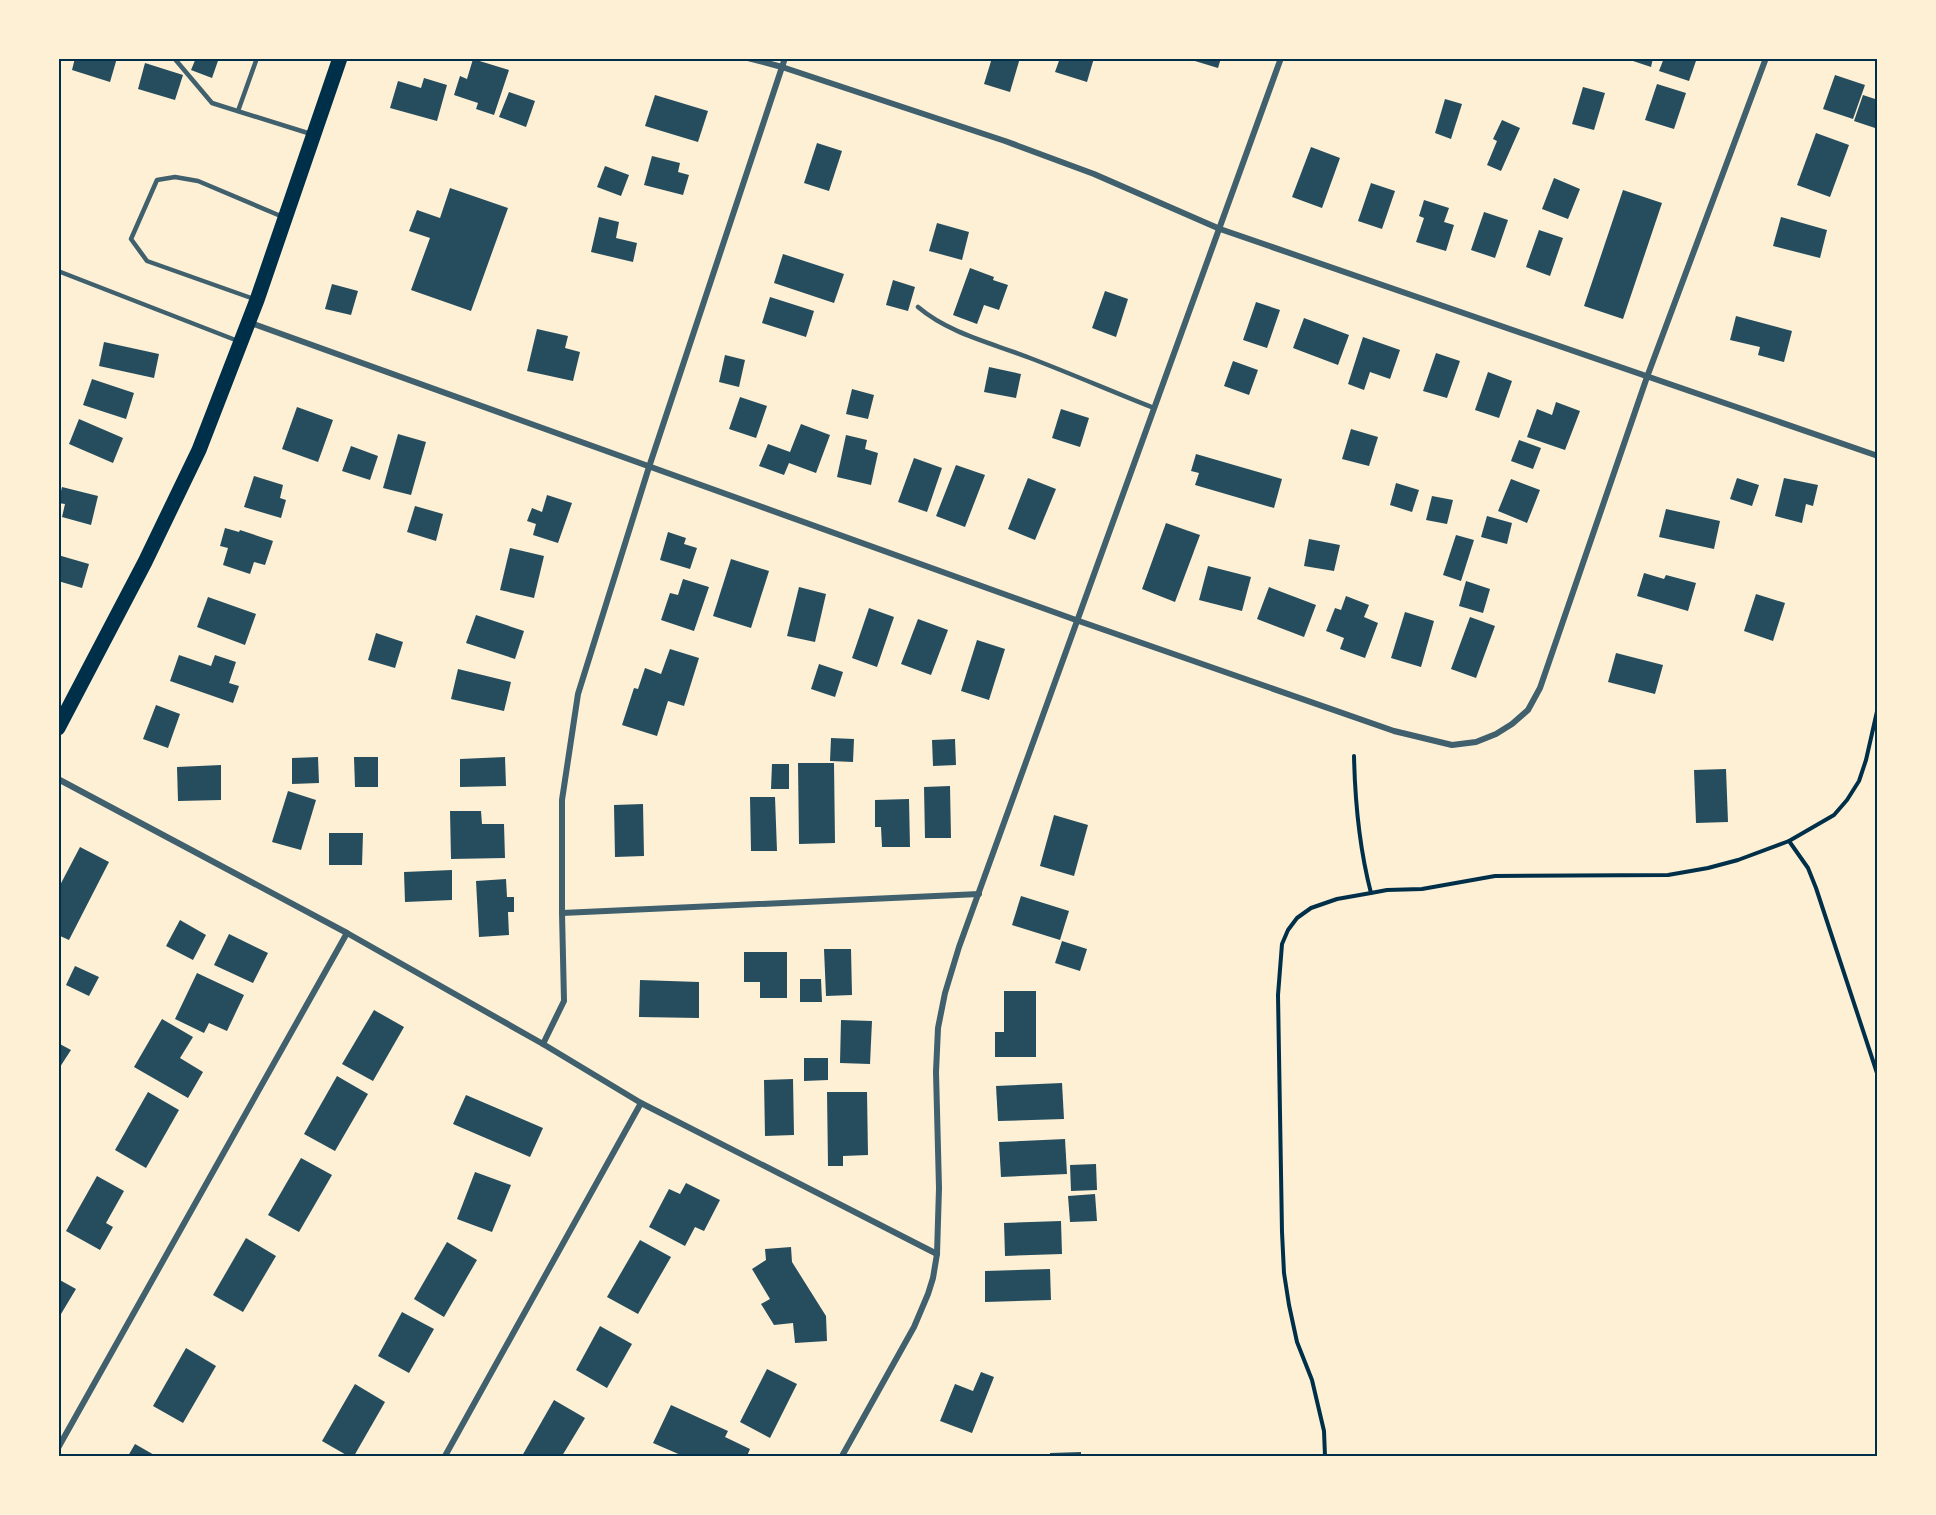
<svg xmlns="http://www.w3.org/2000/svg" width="1936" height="1515" font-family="'DejaVu Sans',sans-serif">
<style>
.building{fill:#264d5e}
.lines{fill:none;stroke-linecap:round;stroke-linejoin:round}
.path{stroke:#003049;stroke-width:4}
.service{stroke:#3f606c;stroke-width:4.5}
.minor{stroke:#3f606c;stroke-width:6}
.primary{stroke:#003049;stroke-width:15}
.neatline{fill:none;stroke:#003049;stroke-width:2}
</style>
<rect width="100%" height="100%" fill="#fdf0d5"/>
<g class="building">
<path d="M75,58H117L110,82L72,70Z"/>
<path d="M196,58H219L212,78L191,70Z"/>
<path d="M992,58H1020L1010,92L984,84Z"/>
<path d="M1060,58H1094L1087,82L1055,72Z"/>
<path d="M1185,58H1221L1218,68Z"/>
<path d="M1631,58H1653L1651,67L1630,60Z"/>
<path d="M1664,58H1697L1689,81L1659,71Z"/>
<path d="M473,59L509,70L494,115L476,109L478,103L454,95L460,76L467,79Z"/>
<path d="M145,63L183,75L175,100L138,89Z"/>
<path d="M1835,75L1865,85L1853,119L1823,109Z"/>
<path d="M424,78L447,85L437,121L390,108L398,81L421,88Z"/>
<path d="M1657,84L1686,93L1674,129L1645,120Z"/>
<path d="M1583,87L1605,93L1594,130L1572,124Z"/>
<path d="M509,92L535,101L526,127L499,117Z"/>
<path d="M655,95L708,111L698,142L645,126Z"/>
<path d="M1863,95L1878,100V129L1854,121Z"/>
<path d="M1445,99L1462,104L1451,139L1435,133Z"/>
<path d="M1502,120L1520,128L1501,171L1487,165L1497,141L1493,139Z"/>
<path d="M1816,133L1849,145L1830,197L1797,185Z"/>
<path d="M817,143L842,151L829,191L804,183Z"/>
<path d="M1311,147L1340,158L1322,208L1292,197Z"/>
<path d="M652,156L680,163L678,172L689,175L683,195L644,185Z"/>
<path d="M605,166L629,175L621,196L597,187Z"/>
<path d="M1554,178L1580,189L1568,219L1542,209Z"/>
<path d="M1371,183L1395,191L1382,229L1358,221Z"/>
<path d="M450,188L508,208L471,311L411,290L430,238L409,231L417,210L440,218Z"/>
<path d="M1623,190L1662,203L1623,319L1584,306Z"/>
<path d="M1424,200L1449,208L1444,222L1454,225L1446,251L1416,242L1424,218L1419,216Z"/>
<path d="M1484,212L1508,220L1495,258L1471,250Z"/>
<path d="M599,217L619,222L616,238L637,243L633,262L591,252Z"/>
<path d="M1781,217L1827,230L1820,258L1773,246Z"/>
<path d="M937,223L969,232L962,260L929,251Z"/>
<path d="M1539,230L1563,238L1550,276L1526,267Z"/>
<path d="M783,254L844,274L834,303L774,283Z"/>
<path d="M970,268L994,277L993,280L1008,285L999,310L984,305L977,324L953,315Z"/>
<path d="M893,280L915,287L908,311L886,305Z"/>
<path d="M332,284L358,291L351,315L325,309Z"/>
<path d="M1105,291L1128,299L1116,337L1092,328Z"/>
<path d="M770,297L814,311L806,337L762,323Z"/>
<path d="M1256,302L1280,310L1267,348L1243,340Z"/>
<path d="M1736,316L1792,331L1784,362L1758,355L1760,347L1730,340Z"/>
<path d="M1304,318L1349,335L1338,365L1293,348Z"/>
<path d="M537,329L568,336L565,348L580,352L573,381L527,371Z"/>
<path d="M1363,337L1400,350L1390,379L1370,372L1364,390L1348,384Z"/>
<path d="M104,342L159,354L154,378L99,366Z"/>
<path d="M1436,353L1460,361L1447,398L1423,391Z"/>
<path d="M725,355L745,360L739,387L719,382Z"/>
<path d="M1233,361L1258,370L1249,395L1224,386Z"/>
<path d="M989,367L1021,374L1016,398L984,392Z"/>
<path d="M1488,372L1512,381L1499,418L1475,410Z"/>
<path d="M92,379L134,393L126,419L83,405Z"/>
<path d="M852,389L874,395L868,419L846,414Z"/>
<path d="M740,397L767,406L756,438L729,429Z"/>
<path d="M1556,402L1580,411L1565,450L1527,437L1537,409L1552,415Z"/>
<path d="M297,407L333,420L318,462L282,449Z"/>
<path d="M1061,409L1089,418L1080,447L1052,438Z"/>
<path d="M79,419L123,438L113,463L69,444Z"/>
<path d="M801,424L830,435L816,473L789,463L784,475L759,466L768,444L790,452Z"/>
<path d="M1351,429L1378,437L1369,466L1342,459Z"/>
<path d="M398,434L426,442L411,495L383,488Z"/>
<path d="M846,435L867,440L865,449L878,453L871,485L837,477Z"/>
<path d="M1519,440L1541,448L1533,469L1511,461Z"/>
<path d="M351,446L378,456L370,480L342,471Z"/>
<path d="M1196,454L1282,479L1274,508L1195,485L1199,473L1191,471Z"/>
<path d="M914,458L942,468L927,512L898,502Z"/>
<path d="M956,465L985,475L965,527L936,516Z"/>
<path d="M254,476L283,485L280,498L286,500L281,518L244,507Z"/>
<path d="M1028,478L1056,489L1035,540L1008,529Z"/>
<path d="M1737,478L1759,485L1752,506L1730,499Z"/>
<path d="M1784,478L1818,485L1813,506L1806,504L1802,523L1775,516Z"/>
<path d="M1511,479L1540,490L1527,523L1498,511Z"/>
<path d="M1396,483L1419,490L1412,512L1390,505Z"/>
<path d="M62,487L98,496L91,525L62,517L65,504L58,503Z"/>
<path d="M547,495L572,503L558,543L533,535L536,524L527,521L532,508L542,512Z"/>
<path d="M1432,496L1453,500L1447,524L1426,520Z"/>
<path d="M415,506L443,514L436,541L407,532Z"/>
<path d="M1666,509L1720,521L1714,549L1659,537Z"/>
<path d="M1487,516L1512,523L1507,544L1481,537Z"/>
<path d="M1166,523L1200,535L1175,602L1142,589Z"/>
<path d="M225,528L239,532L240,530L273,541L265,565L254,562L250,574L223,565L228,548L220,546Z"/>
<path d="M668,532L686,538L684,544L697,548L690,569L660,560Z"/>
<path d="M1456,535L1474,540L1461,581L1443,575Z"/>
<path d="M1309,539L1340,545L1334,571L1304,566Z"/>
<path d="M510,548L544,556L534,598L500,590Z"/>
<path d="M58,555L89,564L82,588L58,581Z"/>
<path d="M731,559L769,571L751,628L713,616Z"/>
<path d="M1208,566L1251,577L1242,611L1199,600Z"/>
<path d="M1644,573L1664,579L1666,575L1696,583L1688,611L1637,596Z"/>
<path d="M683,579L709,587L694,631L661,620L670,593L678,595Z"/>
<path d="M1466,581L1490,589L1483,613L1459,606Z"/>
<path d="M799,587L826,594L815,642L787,636Z"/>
<path d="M1269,587L1316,605L1304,637L1257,619Z"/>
<path d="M1756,594L1785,603L1773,641L1744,631Z"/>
<path d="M1346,596L1369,605L1364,617L1378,623L1365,658L1340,649L1344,638L1326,631L1335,608L1341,610Z"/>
<path d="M208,597L256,614L245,645L197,627Z"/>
<path d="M869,608L894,617L877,667L852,658Z"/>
<path d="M1405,612L1434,621L1421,667L1391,658Z"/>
<path d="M476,615L524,631L515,659L466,643Z"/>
<path d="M1470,617L1495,626L1476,678L1451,669Z"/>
<path d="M918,619L948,630L931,675L901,664Z"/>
<path d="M376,633L403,642L395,668L368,660Z"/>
<path d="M977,640L1005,649L989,700L961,691Z"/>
<path d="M670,649L699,658L684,706L668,701L657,736L622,725L634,688L638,689L645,668L661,674Z"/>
<path d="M1616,653L1663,665L1655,694L1608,682Z"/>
<path d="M179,655L211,666L215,655L236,662L229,683L239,686L233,703L170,681Z"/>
<path d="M819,664L843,672L835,697L811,689Z"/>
<path d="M458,669L511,682L504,711L451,699Z"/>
<path d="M156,705L180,714L168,748L143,739Z"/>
<path d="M831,738L854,739L853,762L830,761Z"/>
<path d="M955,739L956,765L933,766L932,740Z"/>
<path d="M318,757L319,783L292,784V758Z"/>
<path d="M354,757H378V787H355Z"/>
<path d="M505,757L506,786L460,787V759Z"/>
<path d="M798,763H834L835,843L799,844Z"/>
<path d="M772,764H789V789H771Z"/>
<path d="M221,765V800L178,801L177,767Z"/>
<path d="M1726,769L1728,822L1696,823L1694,770Z"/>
<path d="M950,786L951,838H925L924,787Z"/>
<path d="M288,791L316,800L301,850L272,842Z"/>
<path d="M750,797H775L777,851H751Z"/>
<path d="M909,799L910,847H882L881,827H875V800Z"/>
<path d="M643,804L644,856L615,857L614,805Z"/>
<path d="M450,811H481L482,824H504L505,858L451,859Z"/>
<path d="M1054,815L1088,825L1074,876L1040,866Z"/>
<path d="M329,833H363L362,865H329Z"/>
<path d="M80,847L109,862L69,940L58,935V889Z"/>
<path d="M452,870V900L405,902L404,872Z"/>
<path d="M506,879L507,897H514V912H508L509,935L479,937L476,881Z"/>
<path d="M1021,896L1069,911L1060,940L1012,925Z"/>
<path d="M180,920L206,935L193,960L166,946Z"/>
<path d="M229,934L268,953L253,983L214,965Z"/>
<path d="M1062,941L1087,949L1080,971L1055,963Z"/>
<path d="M824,949H851L852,995L826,996Z"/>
<path d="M744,952H787V998H760V982H744Z"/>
<path d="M75,966L99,977L89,996L66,985Z"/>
<path d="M197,973L244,995L227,1031L209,1023L204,1033L175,1019Z"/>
<path d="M800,979H821L822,1002H800Z"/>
<path d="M640,980L699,982V1018L639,1017Z"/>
<path d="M1004,991H1036V1057H995V1032H1004Z"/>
<path d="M374,1010L404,1027L373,1081L342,1064Z"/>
<path d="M162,1019L193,1037L180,1058L203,1072L188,1098L134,1067Z"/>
<path d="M841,1020L872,1021L870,1064L840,1063Z"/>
<path d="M58,1043L71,1050L58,1070Z"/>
<path d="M804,1058H828V1080L804,1081Z"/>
<path d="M337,1076L368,1094L335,1151L304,1134Z"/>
<path d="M793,1079L794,1135L765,1136L764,1080Z"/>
<path d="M1062,1083L1064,1119L998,1121L996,1086Z"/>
<path d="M148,1092L179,1110L146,1168L115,1150Z"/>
<path d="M827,1092H867L868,1155L843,1156V1166H828Z"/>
<path d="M466,1095L543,1128L530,1157L453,1124Z"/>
<path d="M1065,1139L1067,1174L1001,1177L999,1142Z"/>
<path d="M301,1158L332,1175L299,1232L268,1215Z"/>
<path d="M1096,1164L1097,1190L1071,1191L1070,1165Z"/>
<path d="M475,1172L511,1185L492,1232L457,1219Z"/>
<path d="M97,1176L124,1191L106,1223L113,1227L100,1250L66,1231Z"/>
<path d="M686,1183L720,1200L704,1231L695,1227L685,1246L649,1227L669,1189L680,1194Z"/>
<path d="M1095,1194L1097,1221L1070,1222L1068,1196Z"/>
<path d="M1061,1221L1062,1254L1005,1256L1004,1223Z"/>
<path d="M246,1238L276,1256L243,1312L213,1295Z"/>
<path d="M640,1240L671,1257L638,1314L607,1297Z"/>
<path d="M447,1242L477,1260L444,1317L414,1299Z"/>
<path d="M791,1247L792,1262L826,1316L827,1341L795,1343L793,1323L774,1325L761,1304L770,1299L752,1269L766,1260L765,1249Z"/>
<path d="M1050,1269L1051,1300L985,1302V1271Z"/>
<path d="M58,1279L76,1289L58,1319Z"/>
<path d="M402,1312L434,1329L409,1373L378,1356Z"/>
<path d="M600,1326L632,1344L607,1388L576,1370Z"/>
<path d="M186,1348L216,1366L183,1423L153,1406Z"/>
<path d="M767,1369L797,1384L770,1438L740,1422Z"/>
<path d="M981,1372L994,1377L972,1433L940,1421L955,1384L973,1391Z"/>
<path d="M355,1384L385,1402L354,1456H348L322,1441Z"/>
<path d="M554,1400L585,1418L562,1456H522Z"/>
<path d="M671,1405L728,1431L725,1437L750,1449L747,1456H683L653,1443Z"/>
<path d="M135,1444L156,1456H128Z"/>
<path d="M1081,1452V1456H1050V1453Z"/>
</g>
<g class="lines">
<g class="path">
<path d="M1354,756C1355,802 1359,847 1371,893"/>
<path d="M1789,841L1808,868L1816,888L1878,1076"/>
<path d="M1325,1456L1324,1431L1312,1380L1297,1342L1289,1305L1284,1273L1282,1232L1278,995L1282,944L1288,930L1297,918L1311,908L1337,899L1371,893L1387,890L1422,889L1495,876L1668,875L1708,868L1738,860L1789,841L1834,815L1847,800L1859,781L1866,760L1878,707"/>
</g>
<g class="service">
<path d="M174,58L212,103L311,134"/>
<path d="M238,111L257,58"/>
<path d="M58,271L238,341"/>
<path d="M254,299L147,261L131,239L157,180L175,177L198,181L283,217"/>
<path d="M918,307C950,334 992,343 1030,358C1072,374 1113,392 1154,408"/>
</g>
<g class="minor">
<path d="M748,58L782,67L1005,141L1094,174L1220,229L1878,456"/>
<path d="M248,322L1076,620L1394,731L1452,745L1476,742L1496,734L1512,724L1528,710L1540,688L1647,377L1766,58"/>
<path d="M58,779L347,933L543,1044L641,1103L937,1254"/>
<path d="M562,913L979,894"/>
<path d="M543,1044L564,1001L562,913V800L578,694L649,467L785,58"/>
<path d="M58,1448L347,933"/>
<path d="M445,1456L641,1103"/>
<path d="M842,1456L914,1327L928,1294L933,1278L937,1254L939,1188L936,1072L938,1028L945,993L959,947L1281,58"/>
</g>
<path class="primary" d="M58,728L145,562L199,450L257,300L340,58"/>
</g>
<rect width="1936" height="1515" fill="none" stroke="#fdf0d5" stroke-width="120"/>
<rect x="60" y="60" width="1816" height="1395" class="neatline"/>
</svg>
